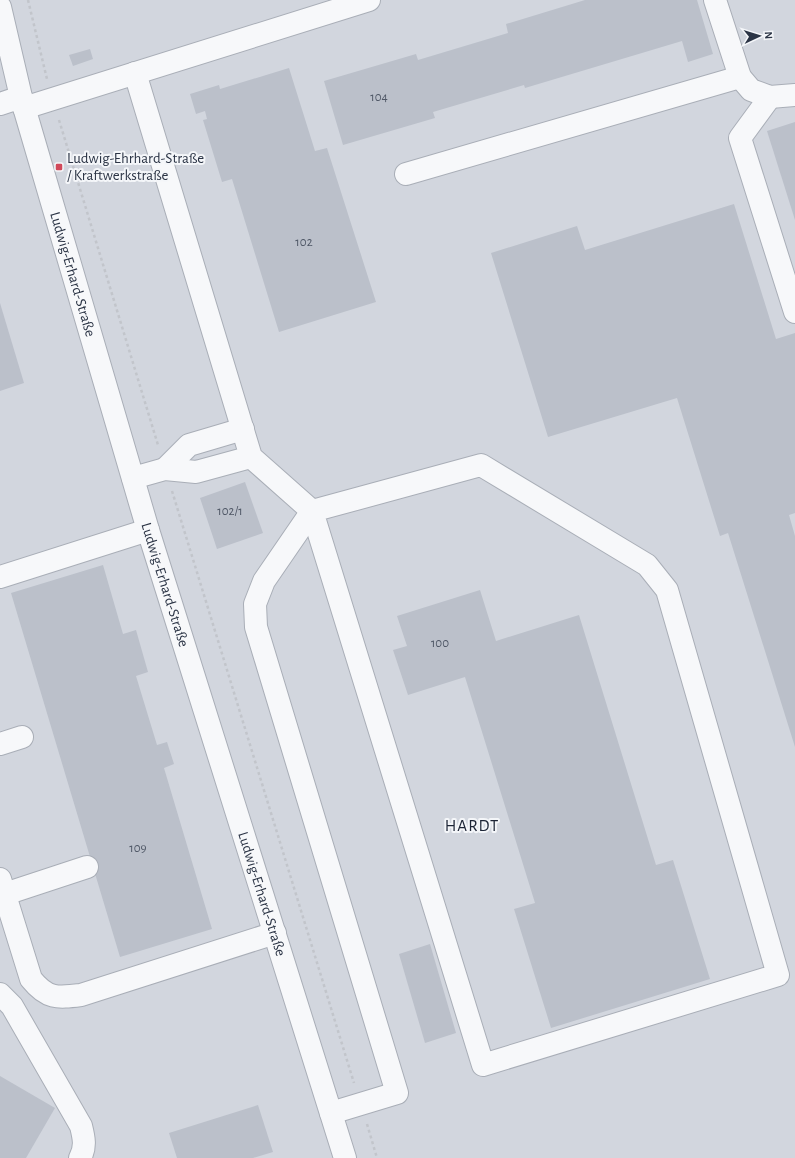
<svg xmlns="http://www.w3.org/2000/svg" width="795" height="1158" font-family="'Alegreya Sans',sans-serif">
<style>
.built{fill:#d2d6de}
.building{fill:#bbc0ca}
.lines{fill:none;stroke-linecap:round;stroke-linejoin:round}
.minor-casing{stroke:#a9aeb7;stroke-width:24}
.path{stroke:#c2c5cb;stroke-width:2.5;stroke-dasharray:3 3;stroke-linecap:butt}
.minor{stroke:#f7f8fa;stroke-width:22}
.poi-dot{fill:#d1495b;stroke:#f4f6f9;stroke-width:1.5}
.labels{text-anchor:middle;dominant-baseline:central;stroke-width:4;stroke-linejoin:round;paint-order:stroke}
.number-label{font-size:13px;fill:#4f5766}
.poi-label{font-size:15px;fill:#2b3445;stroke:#f4f6f9;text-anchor:start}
.street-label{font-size:15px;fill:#2b3445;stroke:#f4f6f9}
.quarter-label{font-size:17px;letter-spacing:1px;fill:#1d2536;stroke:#f4f6f9}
</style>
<rect width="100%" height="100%" fill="#e4e7ec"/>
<rect class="built" x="0" y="0" width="795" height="1158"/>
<g class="building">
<path d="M585,0H697L713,54L688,62L682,41L525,88L524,85L433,112L435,118L343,145L324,81L416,54L418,60L508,33L506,24Z"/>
<path d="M90,49L93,59L73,66L69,55Z"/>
<path d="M289,68L315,151L327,148L376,302L279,332L232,179L222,182L203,120L207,119L205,111L196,114L190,94L219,85L220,89Z"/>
<path d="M795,122V220L767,131Z"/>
<path d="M734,204L776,339L795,333V513L789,515L795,536V747L728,533L720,536L677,398L548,437L491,253L577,226L585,250Z"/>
<path d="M0,303L24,383L0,391Z"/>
<path d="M245,482L263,533L217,549L200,498Z"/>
<path d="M103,565L123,634L136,630L148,672L136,676L157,745L167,742L174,764L164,768L212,929L120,957L11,593Z"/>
<path d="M480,590L496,641L579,615L656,865L673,860L710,979L551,1028L514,909L535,903L465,677L408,695L393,650L407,646L397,616Z"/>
<path d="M430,944L456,1033L425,1043L399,954Z"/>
<path d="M0,1076L55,1108L26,1158H0Z"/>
<path d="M258,1105L273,1152L253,1158H177L169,1133Z"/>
</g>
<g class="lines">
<g class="minor-casing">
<g id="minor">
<path d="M715,0L740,77L751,90L770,97L795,95"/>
<path id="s1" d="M0,7L21,97L148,530L345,1158"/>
<path d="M135,73L251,457L312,511L481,465L647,565L667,590L778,975L483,1065L312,511"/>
<path d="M770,97L740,138L795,312"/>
<path d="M0,104L21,97"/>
<path d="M24,108L369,0"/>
<path d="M406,174L740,77"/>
<path d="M165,469L189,445L243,429"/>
<path d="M133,478L165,469L196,472L251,457"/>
<path d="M312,511L264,581L255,604L256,627L397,1093L331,1113"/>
<path d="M0,577L148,530"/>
<path d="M0,744L22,737"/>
<path d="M0,879L31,979C47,999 57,998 81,995L275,933"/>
<path d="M5,894L87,867"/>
<path d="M0,994L12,1006L81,1126C84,1138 86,1147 80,1158"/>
</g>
</g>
<g class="path">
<path d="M28,0L47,79"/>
<path d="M59,120L158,445"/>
<path d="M172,491L354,1083"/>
<path d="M367,1124L377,1158"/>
</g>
<use href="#minor" class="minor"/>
</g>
<rect class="poi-dot" x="55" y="163" width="8" height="8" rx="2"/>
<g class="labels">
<g class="number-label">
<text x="379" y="97">104</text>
<text x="304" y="242">102</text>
<text x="230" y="511">102/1</text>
<text x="440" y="643">100</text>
<text x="138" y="848">109</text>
</g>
<g class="poi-label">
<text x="67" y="158">Ludwig-Ehrhard-Straße<tspan x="67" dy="17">/ Kraftwerkstraße</tspan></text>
</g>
<g class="street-label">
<text stroke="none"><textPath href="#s1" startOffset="277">Ludwig-Erhard-Straße</textPath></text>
<text stroke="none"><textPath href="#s1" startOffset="601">Ludwig-Erhard-Straße</textPath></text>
<text stroke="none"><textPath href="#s1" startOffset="925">Ludwig-Erhard-Straße</textPath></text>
</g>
<g class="quarter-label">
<text x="472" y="825">HARDT</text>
</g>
</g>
<g transform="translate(759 36) rotate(86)" stroke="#f4f6f9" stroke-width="3" paint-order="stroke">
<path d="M0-3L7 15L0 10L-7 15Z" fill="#2b3445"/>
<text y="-6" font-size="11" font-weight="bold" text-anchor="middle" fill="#2b3445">N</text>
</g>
</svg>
